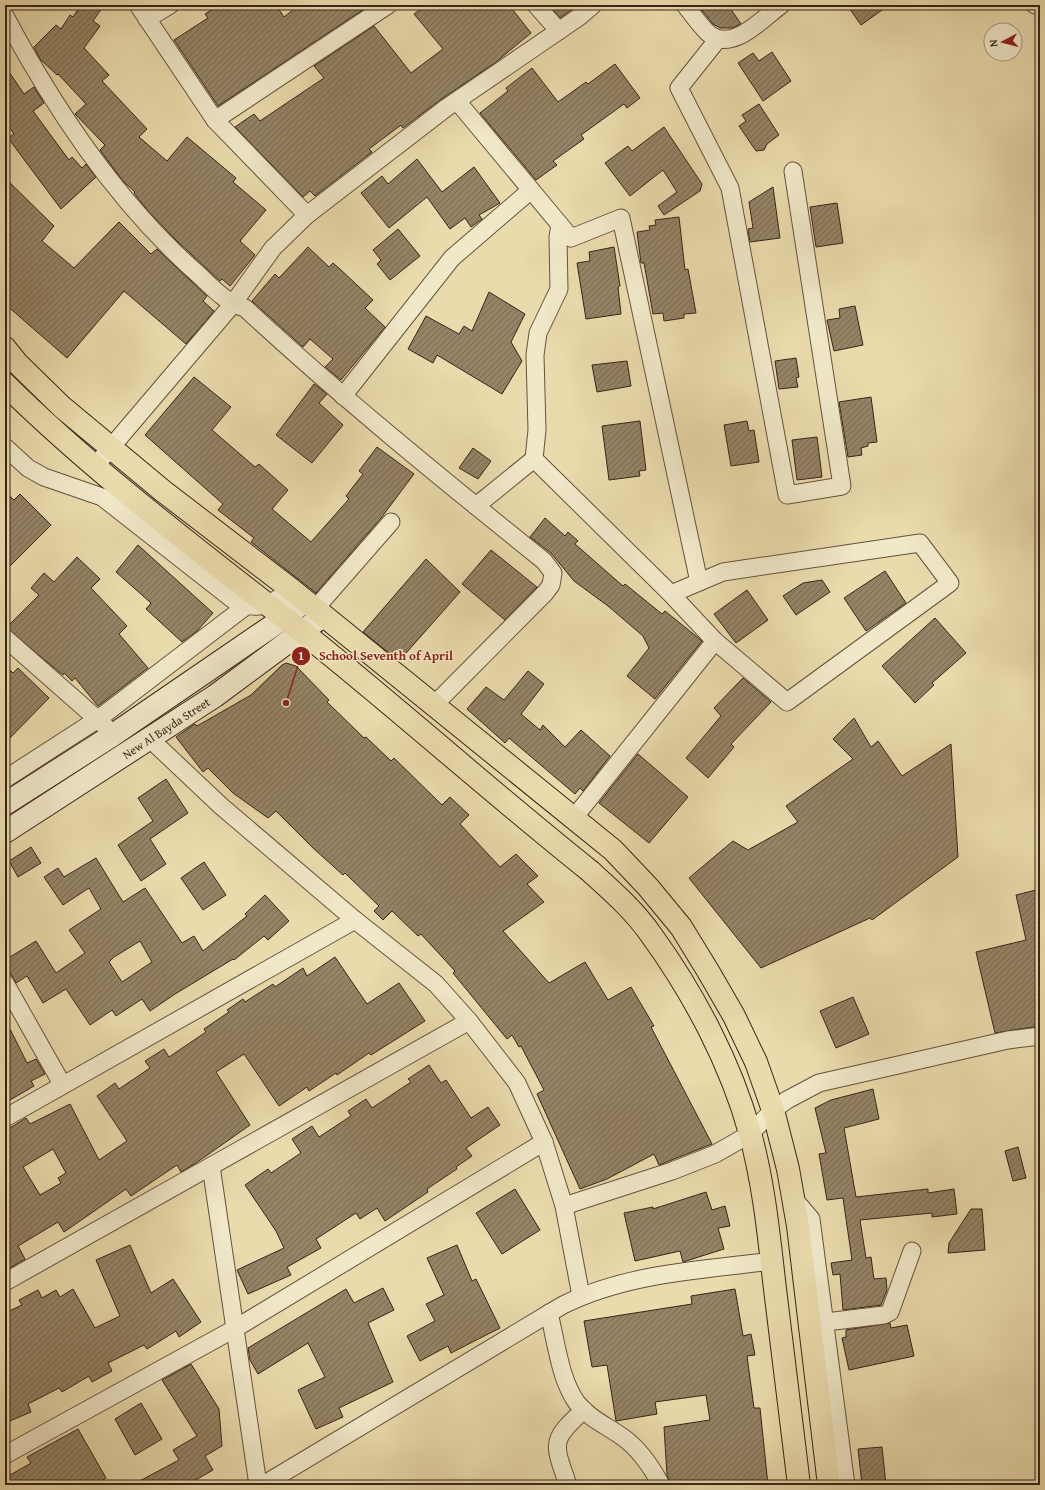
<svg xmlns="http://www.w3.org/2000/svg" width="1045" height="1490" font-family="'Gentium Book Plus',serif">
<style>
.building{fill:url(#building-hatch);stroke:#372419;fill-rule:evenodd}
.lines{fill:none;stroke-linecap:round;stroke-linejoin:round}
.street-casing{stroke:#64523e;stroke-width:19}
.secondary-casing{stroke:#372419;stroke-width:24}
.primary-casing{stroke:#372419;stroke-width:24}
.street{stroke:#f1e8c9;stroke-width:17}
.secondary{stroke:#f1e8c9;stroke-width:22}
.primary{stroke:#eadbac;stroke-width:22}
.labels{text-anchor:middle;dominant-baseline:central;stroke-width:3;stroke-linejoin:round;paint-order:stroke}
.street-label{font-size:12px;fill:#372419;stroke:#f1e8c9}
.leader{fill:none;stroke:#8f2418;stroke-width:1.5}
.callout-dot{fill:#8f2418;stroke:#f1e8c9;stroke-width:1.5}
.mark-label{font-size:12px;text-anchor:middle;font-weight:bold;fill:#fff}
.callout-label{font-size:13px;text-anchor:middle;font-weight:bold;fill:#8f2418;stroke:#f1e8c9;stroke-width:3;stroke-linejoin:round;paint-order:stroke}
</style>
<defs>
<pattern id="building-hatch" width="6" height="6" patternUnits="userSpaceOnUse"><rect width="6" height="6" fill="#948365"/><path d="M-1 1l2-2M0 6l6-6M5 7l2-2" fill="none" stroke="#7a6b52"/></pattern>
</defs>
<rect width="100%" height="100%" fill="#eadbac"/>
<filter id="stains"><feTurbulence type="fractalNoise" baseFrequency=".005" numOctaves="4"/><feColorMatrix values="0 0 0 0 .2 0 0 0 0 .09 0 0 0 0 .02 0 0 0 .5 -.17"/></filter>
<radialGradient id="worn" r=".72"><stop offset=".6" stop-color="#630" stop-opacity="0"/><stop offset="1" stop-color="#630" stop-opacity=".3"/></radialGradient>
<g class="building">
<path d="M81,5H104L93,21L100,26L84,48L109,75L102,81L147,129L139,137L167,161L187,137L236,178L233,182L266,210L240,241L255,255L230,286L222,279L220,281L177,241L149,212L134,193L135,192L123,181L100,150L105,145L75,114L86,104L58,74L57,75L40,59L34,47L56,25L61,29L70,15L73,17Z"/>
<path d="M219,5H276L284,17L299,5H370L218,106L174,40L208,18L205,14Z"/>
<path d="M426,5H509L531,33L496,62L440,100L403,128L401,125L369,149L372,152L315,196L310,191L303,197L235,127L254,114L260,121L324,78L314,66L374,26L411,73L443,49L414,14Z"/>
<path d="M549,5H578L560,18Z"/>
<path d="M705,5H728L741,24L732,28H720L713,24L700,8Z"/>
<path d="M847,5H889L861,25Z"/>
<path d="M772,52L791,81L763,101L738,63L753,53L759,61Z"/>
<path d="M615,64L640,98L627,108L624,104L581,135L584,139L553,161L557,165L536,180L480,113L508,91L506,88L532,68L558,102L586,82L588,84Z"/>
<path d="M5,66L24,94L34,87L44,103L33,111L69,160L72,157L82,168L86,164L96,177L61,209L8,138L14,134L5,121Z"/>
<path d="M759,104L779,135L767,144L764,150L756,151L739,126L746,121L742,115Z"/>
<path d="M664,127L702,184L700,191L664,215L658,206L677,192L663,170L630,196L605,163L628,146L632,151Z"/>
<path d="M417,159L442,192L474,167L500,203L479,215L482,219L471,227L465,218L450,229L427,197L389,228L361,193L382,176L388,184Z"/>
<path d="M5,178L54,226L42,241L74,268L119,222L151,254L157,249L207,296L203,301L214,311L186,344L124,291L67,358L5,304Z"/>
<path d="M773,187L780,238L750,242L748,229L753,228L749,202Z"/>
<path d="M837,203L843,243L816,247L810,207Z"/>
<path d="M679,217L685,270L688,269L696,313L684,314V318L664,321L663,313L653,314L644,263H641L637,232L650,230L649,226L656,225L655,220Z"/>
<path d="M398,229L420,256L390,280L377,264L381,260L373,250Z"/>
<path d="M308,247L329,267L333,263L341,270L373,300L365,308L385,327L341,380L325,367L333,359L310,339L303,347L252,301L275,274L279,278Z"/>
<path d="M614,247L620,286L618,287L621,314L586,319L577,263L590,261L589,252Z"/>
<path d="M489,292L525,314L511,342L522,361L502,394L437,355L433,363L408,349L426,316L459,334L464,326L472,331Z"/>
<path d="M855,306L863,345L834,351L827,320L840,318L839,309Z"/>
<path d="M796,358L799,377L796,378L798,387L779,389L775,361Z"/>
<path d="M627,361L631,386L597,392L592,365Z"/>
<path d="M194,377L231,407L212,430L255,467L259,464L288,490L272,509L311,542L349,499L346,496L363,474L359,471L377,447L414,474L381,518L316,593L251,542L254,538L218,510L223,504L145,435Z"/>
<path d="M314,384L327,394L319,403L343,425L312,463L276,435Z"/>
<path d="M871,397L877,442L868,443V446L861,448L862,455L848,457L839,402Z"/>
<path d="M640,421L646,470L639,471L640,476L609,480L602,426Z"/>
<path d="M747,421L749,431L754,430L759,462L731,466L724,425Z"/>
<path d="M817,437L822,477L797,480L792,440Z"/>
<path d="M473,448L491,461L478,479L459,468Z"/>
<path d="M5,492L14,500L20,494L51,525L5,571Z"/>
<path d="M545,518L565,536L568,532L578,541L575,544L623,586L625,584L662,614L665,611L702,641L655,699L627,676L649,648L643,636L608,606L574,581L551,553L530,537Z"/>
<path d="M138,545L213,613L197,631L182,642L146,609L151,603L116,572Z"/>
<path d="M491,550L537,587L505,620L462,584Z"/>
<path d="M77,557L100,579L91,588L127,626L119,634L148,668L98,706L75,678L72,681L64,673L63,675L6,628L39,595L31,588L44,573L54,582Z"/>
<path d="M426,559L460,592L399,661L363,632Z"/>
<path d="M885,571L906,603L866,631L844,598Z"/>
<path d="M822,580L830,592L796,615L783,596L803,583Z"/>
<path d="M747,590L768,620L736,643L714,614Z"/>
<path d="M935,618L966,653L932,683L934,685L915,703L882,666Z"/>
<path d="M286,663L296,666L329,700L327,702L364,738L366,737L391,761L394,758L442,805L450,797L469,815L460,824L500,867L516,854L538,876L527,884L544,902L503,931L549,983L585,962L608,1000L631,987L654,1026L651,1027L712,1144L659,1165L654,1154L607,1179L580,1189L537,1094L544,1090L521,1046L519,1047L512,1035L507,1039L453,973L455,971L421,934L418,936L392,911L383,920L374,911L379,906L345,873L343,875L313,848L276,811L268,818L233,793L208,768L203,772L176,737L195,724L197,726L251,695L282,665Z"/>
<path d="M5,665L13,673L18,668L49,698L5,743Z"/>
<path d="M528,671L544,684L521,714L540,730L543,725L565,747L581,730L610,756L583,791L580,788L575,794L509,738L505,743L467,709L486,687L504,700Z"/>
<path d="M743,678L771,702L731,744L734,747L708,778L686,758L721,716L714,708Z"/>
<path d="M854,718L871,747L878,741L902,776L951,744L958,857L872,920L870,918L761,968L689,878L733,841L748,850L798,822L786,806L853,759L833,739Z"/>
<path d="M638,754L688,797L649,843L599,803Z"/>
<path d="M166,779L188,813L150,839L166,864L141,881L118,845L153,821L138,798Z"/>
<path d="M31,847L41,863L18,877L9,861Z"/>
<path d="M96,858L123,902L145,888L182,943L194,936L203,951L247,916L245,914L265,895L289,921L268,940L264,936L234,960L233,959L175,994L150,1011L142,999L116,1016L112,1010L90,1025L66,989L43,1003L27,976L16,983L5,964V960L36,941L56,973L85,953L69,930L101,909L89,888L63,905L44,877L58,868L64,877ZM140,941L152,962L122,982L109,962L114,957Z"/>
<path d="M204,862L226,895L203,910L181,878Z"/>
<path d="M1040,889V1026L995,1033L976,952L1026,940L1016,895Z"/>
<path d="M335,957L367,1004L399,983L425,1021L371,1055L369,1053L337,1075L336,1073L309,1091L307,1087L279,1106L244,1054L216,1072L250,1125L196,1163L181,1172L177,1165L131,1196L126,1189L64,1232L58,1222L18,1246L25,1259L5,1271V1131L26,1118L30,1124L70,1104L99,1160L127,1141L97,1096L115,1083L119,1089L150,1068L145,1061L164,1049L169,1057L206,1032L204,1029L229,1012L227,1010L243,999L245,1002L273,984L275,987L303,968L307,976ZM53,1149L66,1173L58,1178L61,1183L40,1195L23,1167Z"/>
<path d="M853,997L869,1034L836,1048L820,1011Z"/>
<path d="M5,1019L27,1063L36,1059L45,1074L31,1081L34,1086L5,1103Z"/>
<path d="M429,1065L441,1083L446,1080L471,1118L488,1107L500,1125L466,1148L472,1156L456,1167L457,1169L427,1189L428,1192L385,1221L377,1208L360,1219L356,1213L316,1239L321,1248L287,1267L291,1275L248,1294L237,1270L284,1248L276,1231L245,1185L268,1169L271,1173L301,1153L292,1139L312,1126L319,1137L351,1116L348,1111L366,1099L372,1108L411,1082L408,1079Z"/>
<path d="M873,1089L879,1119L844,1128L856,1197L928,1189V1193L954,1189L957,1214L932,1217V1213L860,1220L866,1258L871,1257L874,1279L886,1278L887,1290L881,1305L843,1310L840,1274L833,1275L831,1263L852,1260L843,1198L827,1200L819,1154L826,1153L815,1108L831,1100Z"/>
<path d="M1018,1147L1026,1178L1013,1181L1005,1151Z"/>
<path d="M515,1189L540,1230L502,1254L476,1213Z"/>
<path d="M706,1192L712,1210L725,1206L730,1226L718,1228L724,1249L683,1262L680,1251L635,1261L624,1213L653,1207V1209Z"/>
<path d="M971,1209H982L985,1250L948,1253L949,1243Z"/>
<path d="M130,1245L151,1293L173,1279L201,1322L179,1337L176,1331L147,1349L144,1345L108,1363L112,1371L92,1382L89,1376L62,1392L59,1388L28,1404L31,1412L5,1423V1313L22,1305L19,1300L38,1290L42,1298L56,1290L60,1297L73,1289L95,1328L120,1316L96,1260Z"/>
<path d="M457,1245L472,1281L476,1279L500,1328L451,1353L448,1346L420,1361L407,1336L435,1321L426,1304L444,1295L427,1258Z"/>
<path d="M383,1288L394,1310L368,1323L393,1382L339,1408L343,1417L316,1429L298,1390L325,1377L308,1343L258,1374L250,1360L248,1348L346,1289L354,1303Z"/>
<path d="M735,1289L743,1336L751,1334L755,1355L747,1356L754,1408H760L768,1485H671L667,1475L664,1427L710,1420L706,1395L655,1402L657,1414L616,1421L607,1365L592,1367L584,1321L692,1304L691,1296Z"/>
<path d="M890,1323L891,1328L907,1325L914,1356L849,1370L842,1338L846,1337V1330Z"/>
<path d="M191,1364L219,1409L222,1446L205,1456L213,1470L187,1485H132L179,1460L173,1450L197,1436L162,1380Z"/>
<path d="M141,1403L162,1439L135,1455L115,1419Z"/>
<path d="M78,1429L106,1478L94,1485H5V1478L31,1463L27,1457Z"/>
<path d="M882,1447L886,1485H862L858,1449Z"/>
</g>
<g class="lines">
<g class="street-casing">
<g id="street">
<path d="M138,5L215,120L307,215"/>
<path d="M536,5L559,31"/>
<path d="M685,5C692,14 699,24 707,32C730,55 762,19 781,5"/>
<path d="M1035,5L1040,6"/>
<path d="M5,16C55,110 119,205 199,275C213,288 226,303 245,308C341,397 442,479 544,561L553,573L551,585L545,593L434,705"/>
<path d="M147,19L170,5"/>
<path d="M718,39L679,88L730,188L787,495L842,486L793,171"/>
<path d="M457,101L571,238L621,218L699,582"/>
<path d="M215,120L388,5"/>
<path d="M343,396L452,258L531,190"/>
<path d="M5,447L28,468L44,477L102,497L236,602C261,612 271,603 292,590"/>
<path d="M534,459L537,430L535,355L538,333L559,289L558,237L560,225"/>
<path d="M96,465L232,305L273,248L307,215L446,108L579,17L593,5"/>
<path d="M476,506L534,459L671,594L715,641L573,819"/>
<path d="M671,594L723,572L920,543L950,583L787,702L715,641"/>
<path d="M315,609L391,522"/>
<path d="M5,638L105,726"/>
<path d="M149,738L221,806L355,920L436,984L469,1021L517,1083L544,1142L564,1206L581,1296"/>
<path d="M5,779L98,719L246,606"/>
<path d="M5,983L62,1084"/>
<path d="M5,1118L355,920"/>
<path d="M211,1166L258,1485"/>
<path d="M794,1199L811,1219L846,1485"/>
<path d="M564,1206L672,1171L715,1154L750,1134L773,1110L787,1100L819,1083L1008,1040L1040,1036"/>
<path d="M5,1282L469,1021"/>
<path d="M549,1313C556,1341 560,1380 577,1403C589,1418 605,1425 621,1436C639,1448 651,1466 661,1485"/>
<path d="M826,1322L884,1315L890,1312L912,1251"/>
<path d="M5,1455L236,1328L544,1142"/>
<path d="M263,1485L563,1305C627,1273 702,1270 772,1261"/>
<path d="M568,1485C554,1444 549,1441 584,1410"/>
</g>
</g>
<g class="secondary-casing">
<g id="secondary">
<path d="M5,804L113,735L284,618L305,601"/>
<path d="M5,832L215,696L323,616"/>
</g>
</g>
<g class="primary-casing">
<g id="primary">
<path d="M5,348L17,363L62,407L163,491L292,590L613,850L648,887L681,927L708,971L734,1016L756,1062L773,1110L788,1169L798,1226L829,1485"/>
<path d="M5,384C96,474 201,552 301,631C399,709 492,793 590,871C612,891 635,911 652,936C694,994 731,1064 750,1133C764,1184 769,1237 775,1289C783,1354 791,1420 799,1485"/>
</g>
</g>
<use href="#street" class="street"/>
<use href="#secondary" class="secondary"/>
<use href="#primary" class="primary"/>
</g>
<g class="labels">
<g class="street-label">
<text transform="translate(166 728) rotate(-33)">New Al Bayda Street</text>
</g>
</g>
<path class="leader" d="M286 703L301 656"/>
<g class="callout-dot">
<circle cx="286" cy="703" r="4"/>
<circle cx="301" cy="656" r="10"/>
</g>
<g class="mark-label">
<text x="301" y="660">1</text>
</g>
<g class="callout-label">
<text x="386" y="660">School Seventh of April</text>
</g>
<rect width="1045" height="1490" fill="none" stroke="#eadbac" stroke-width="20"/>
<rect x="6" y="6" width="1033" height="1478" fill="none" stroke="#372419" stroke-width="2"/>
<rect x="10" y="10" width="1025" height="1470" fill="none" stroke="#372419"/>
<g transform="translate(1003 42) rotate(263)"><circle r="19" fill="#f1e8c9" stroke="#a79a83"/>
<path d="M0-3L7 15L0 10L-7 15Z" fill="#8f2418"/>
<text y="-6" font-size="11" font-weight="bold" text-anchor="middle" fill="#372419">N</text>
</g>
<rect width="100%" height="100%" filter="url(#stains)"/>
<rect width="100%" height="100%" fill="url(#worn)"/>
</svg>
